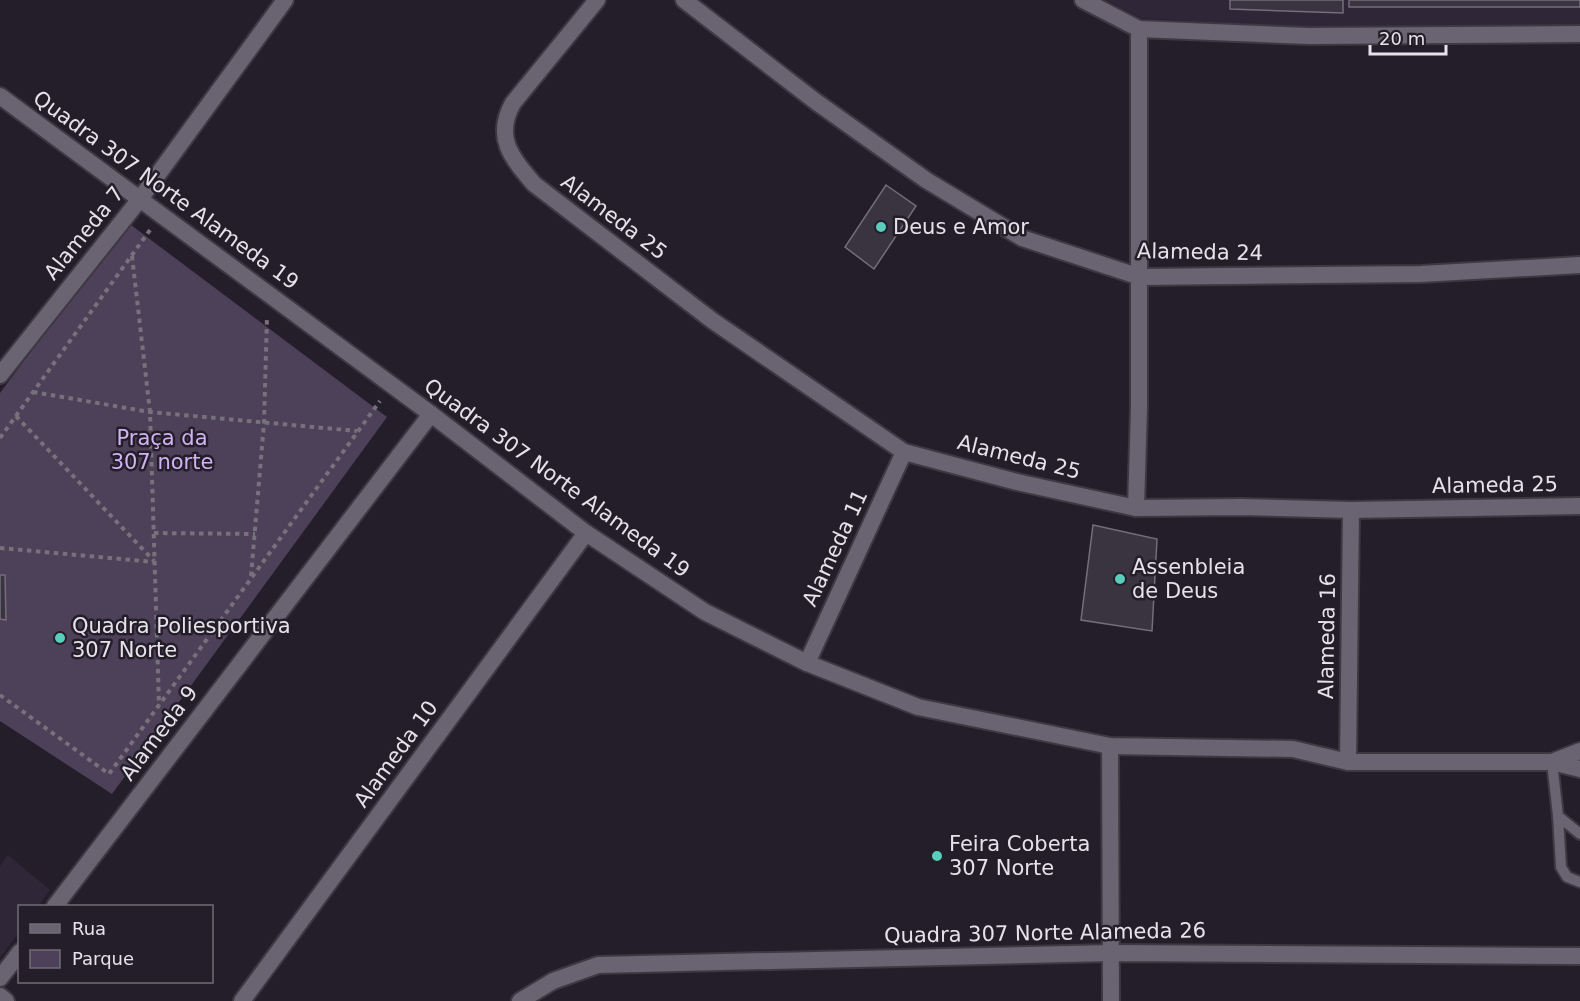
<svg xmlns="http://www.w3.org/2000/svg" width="1580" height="1001" font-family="'DejaVu Sans',sans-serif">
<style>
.built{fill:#2f2638}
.green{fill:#4d4159}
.building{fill:#3a3441;stroke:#746d7c;stroke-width:1.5}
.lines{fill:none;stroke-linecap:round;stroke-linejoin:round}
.service-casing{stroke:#3d3842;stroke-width:14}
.minor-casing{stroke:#3d3842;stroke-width:20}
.path{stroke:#76717b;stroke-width:4;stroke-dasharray:4.5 4.5;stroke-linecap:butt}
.service{stroke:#6a6372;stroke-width:10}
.minor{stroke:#6a6372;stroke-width:16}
.poi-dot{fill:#5acebd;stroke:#241e2a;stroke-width:2}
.labels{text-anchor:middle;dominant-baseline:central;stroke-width:5;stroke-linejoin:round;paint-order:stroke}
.street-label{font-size:21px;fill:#e6e2ea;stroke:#241e2a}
.poi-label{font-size:21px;fill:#e6e2ea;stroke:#241e2a;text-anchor:start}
.park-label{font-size:21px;fill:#d1b2f2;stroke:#241e2a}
</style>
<rect width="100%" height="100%" fill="#241e2a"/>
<g class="built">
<path d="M1106,0H1580V25L1316,28L1141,18Z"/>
<path d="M8,855L50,890L38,906H20L19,932L0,958V866Z"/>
</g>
<path class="green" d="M127,222L387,417L112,794L0,721V393Z"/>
<g class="building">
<path d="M1230,0H1343V13L1230,9Z"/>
<rect x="1349" y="0" width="231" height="7"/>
<path d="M886,185L916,206L874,269L845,247Z"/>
<path d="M1093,525L1157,539L1152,631L1081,620Z"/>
<path d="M0,575H5L6,620L0,619Z"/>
</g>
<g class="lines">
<g class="service-casing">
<g id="service">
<path d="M1552,762L1558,816L1580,834"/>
<path d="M1558,816L1561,867L1567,877L1580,882"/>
</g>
</g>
<g class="minor-casing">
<g id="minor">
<path d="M597,0L513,103C494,137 511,157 534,184L713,321L904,452L1017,482L1136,508L1241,507L1351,510L1580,506"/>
<path d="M684,0L815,101L926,180L1022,238L1140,277L1421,274L1580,265"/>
<path d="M1083,0L1139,29L1309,36L1580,34"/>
<path d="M0,96L431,414L586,533L705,612L807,663L918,707L1110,746L1293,749L1348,762H1552L1580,769"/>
<path d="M0,375L140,199L285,0"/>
<path d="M1136,508L1139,408V29"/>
<path d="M807,663L904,452"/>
<path d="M1110,746L1111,1001"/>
<path d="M1348,762L1351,510"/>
<path d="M1552,762L1580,751"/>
<path d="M55,906L431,414"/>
<path d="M0,978L20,952"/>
<path d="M0,996L6,1001"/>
<path d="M242,1001L586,533"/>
<path d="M520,1001L553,981L598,965L1111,953L1580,956"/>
</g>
</g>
<g class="path">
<path d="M132,256L150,412L159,705"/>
<path d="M33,392L150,412L357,431"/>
<path d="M16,416L154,561"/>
<path d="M0,438L150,230"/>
<path d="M154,533L255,534"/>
<path d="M0,548L154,562"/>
<path d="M251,576L264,423L267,317"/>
<path d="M0,695L109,774L380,401"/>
</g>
<use href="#service" class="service"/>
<use href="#minor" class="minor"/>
</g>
<g class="poi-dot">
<circle cx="881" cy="227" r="6"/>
<circle cx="1120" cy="579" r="6"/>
<circle cx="60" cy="638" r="6"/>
<circle cx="937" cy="856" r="6"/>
</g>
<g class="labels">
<g class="street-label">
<text transform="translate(166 190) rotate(36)">Quadra 307 Norte Alameda 19</text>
<text transform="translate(614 217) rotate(37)">Alameda 25</text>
<text transform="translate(84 233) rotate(-51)">Alameda 7</text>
<text transform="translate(1200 252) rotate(1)">Alameda 24</text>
<text transform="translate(1019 457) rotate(14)">Alameda 25</text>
<text transform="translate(557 478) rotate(36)">Quadra 307 Norte Alameda 19</text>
<text transform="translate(1495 485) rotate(-1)">Alameda 25</text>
<text transform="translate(835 548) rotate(-65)">Alameda 11</text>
<text transform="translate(1327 636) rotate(-89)">Alameda 16</text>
<text transform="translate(159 733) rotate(-53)">Alameda 9</text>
<text transform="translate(396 754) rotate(-54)">Alameda 10</text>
<text transform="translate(1045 933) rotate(-1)">Quadra 307 Norte Alameda 26</text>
</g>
<g class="poi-label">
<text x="893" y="227">Deus e Amor</text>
<text x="1132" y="567">Assenbleia<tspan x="1132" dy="24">de Deus</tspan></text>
<text x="72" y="626">Quadra Poliesportiva<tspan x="72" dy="24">307 Norte</tspan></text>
<text x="949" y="844">Feira Coberta<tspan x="949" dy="24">307 Norte</tspan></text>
</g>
<g class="park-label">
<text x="162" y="438">Praça da<tspan x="162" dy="24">307 norte</tspan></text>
</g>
</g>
<rect x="18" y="905" width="195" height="78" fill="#241e2a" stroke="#726c77" stroke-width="1.5"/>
<rect x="30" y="924" width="30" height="9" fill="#6a6372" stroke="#726c77" stroke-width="1.5"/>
<text x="72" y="935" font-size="18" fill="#e6e2ea">Rua</text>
<rect x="30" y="950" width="30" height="18" fill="#4d4159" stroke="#726c77" stroke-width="1.5"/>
<text x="72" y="965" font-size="18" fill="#e6e2ea">Parque</text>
<path d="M1370 45v9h76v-9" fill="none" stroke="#e6e2ea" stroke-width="3"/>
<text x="1379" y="45" font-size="18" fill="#e6e2ea" stroke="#241e2a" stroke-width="4.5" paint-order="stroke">20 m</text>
</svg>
